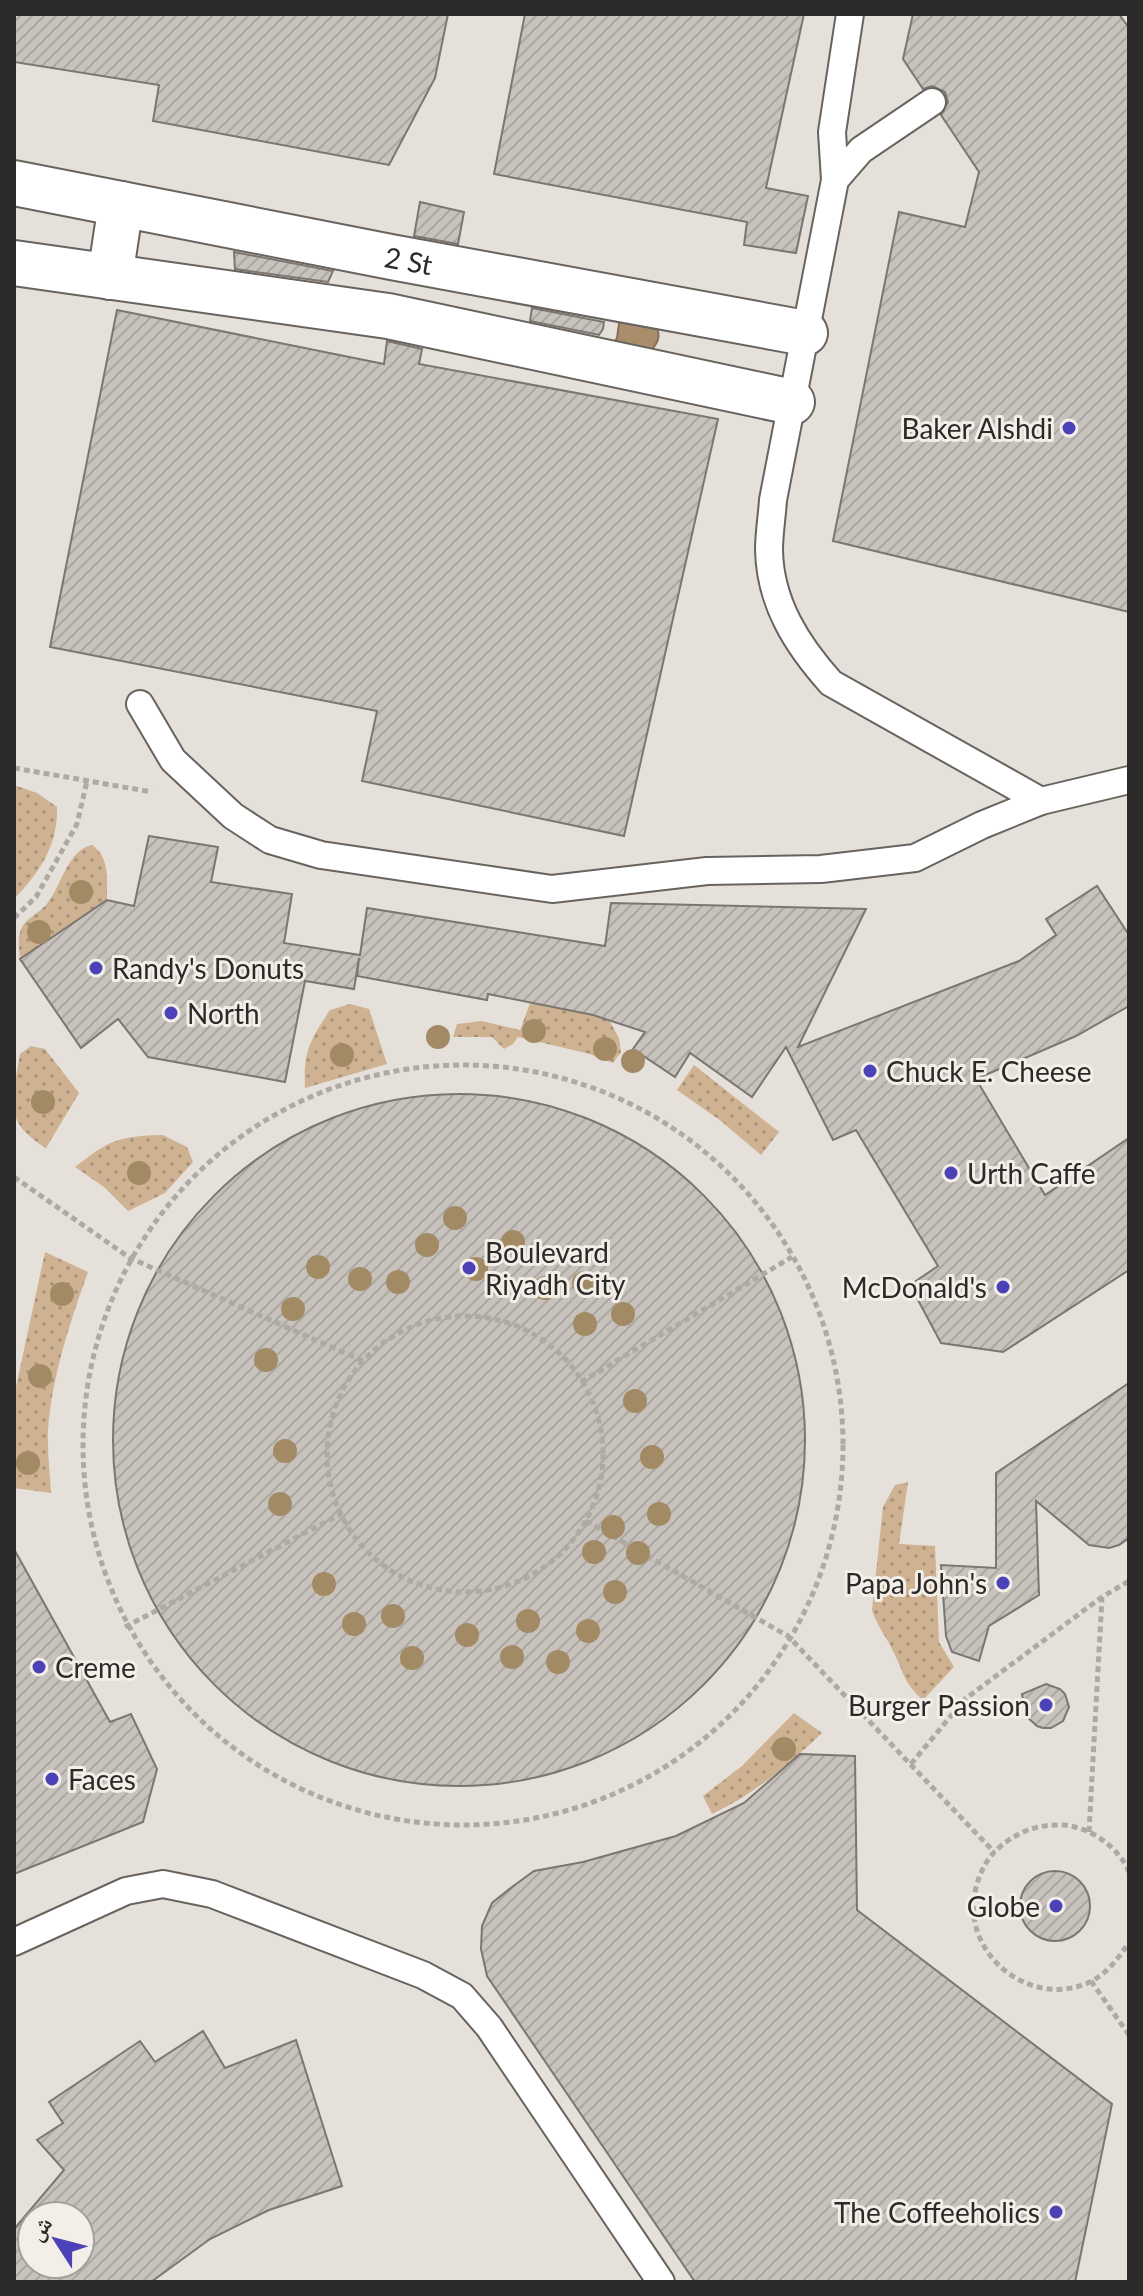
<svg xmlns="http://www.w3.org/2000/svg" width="1143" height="2296" font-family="Lato,'Noto Naskh Arabic',sans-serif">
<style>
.grass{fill:url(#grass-dots)}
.water{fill:#a98c6a;stroke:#846f56;stroke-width:2}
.building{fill:url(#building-hatch);stroke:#7b7671;stroke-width:2;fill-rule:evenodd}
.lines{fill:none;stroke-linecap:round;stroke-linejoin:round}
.lane-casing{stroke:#68635e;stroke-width:30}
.street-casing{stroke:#68635e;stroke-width:48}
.path{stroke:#aea9a4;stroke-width:5;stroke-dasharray:6 4;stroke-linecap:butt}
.lane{stroke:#fff;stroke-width:26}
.street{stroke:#fff;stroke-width:44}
.tree{fill:#a28a64}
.poi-dot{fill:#4c42b8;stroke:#f3eee7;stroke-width:3}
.labels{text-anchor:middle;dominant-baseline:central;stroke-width:6;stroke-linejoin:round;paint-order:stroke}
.street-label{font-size:28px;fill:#2c2a28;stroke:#f3eee7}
.poi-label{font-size:28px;fill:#2c2a28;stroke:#f3eee7;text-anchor:start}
</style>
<defs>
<pattern id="grass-dots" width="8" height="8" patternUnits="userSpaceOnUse" patternTransform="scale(2)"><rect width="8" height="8" fill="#ceb292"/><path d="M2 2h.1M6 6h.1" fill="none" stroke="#a79177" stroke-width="1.8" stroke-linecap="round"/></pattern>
<pattern id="building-hatch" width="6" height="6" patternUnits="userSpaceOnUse" patternTransform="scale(2)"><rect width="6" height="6" fill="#c7c2bc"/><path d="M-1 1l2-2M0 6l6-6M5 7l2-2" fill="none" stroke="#aba7a2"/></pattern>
</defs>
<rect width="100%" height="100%" fill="#e6e0da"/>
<g class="grass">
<path d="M14,785L37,793L57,807C58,845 40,872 14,899Z"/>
<path d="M92,845C110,857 107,880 107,900L20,959C19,948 17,937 22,927C27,918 39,913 46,905C61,888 67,850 92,845Z"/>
<path d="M530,1003L608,1018L619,1038L621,1052L613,1063L590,1054L518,1037L513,1044L504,1049L492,1037H453L457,1024L482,1021L520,1030Z"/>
<path d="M350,1004L369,1009L387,1064L305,1088C303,1051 310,1041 330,1010Z"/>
<path d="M31,1046L45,1049L79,1093L46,1148C1,1120 13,1100 20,1054Z"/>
<path d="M694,1065L779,1132L761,1155L721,1121L677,1090Z"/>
<path d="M163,1135L187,1147L193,1162L165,1193L128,1211L104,1187L75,1167C110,1140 118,1136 163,1135Z"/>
<path d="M45,1252L88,1272C70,1322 52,1376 48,1430C47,1451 50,1473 51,1493L14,1488V1396Z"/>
<path d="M908,1482L899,1544L935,1546L939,1642L954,1667L923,1700C902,1681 905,1674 893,1651C886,1636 877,1626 872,1610L883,1507L895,1485Z"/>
<path d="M794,1713L822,1733C788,1765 755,1794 712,1814L703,1796L742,1766Z"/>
</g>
<g class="water">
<path d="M620,317L652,320C661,332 661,341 650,351L607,352L617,338Z"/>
<circle cx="464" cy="1454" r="97"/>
</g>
<g class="building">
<path d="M14,14H448L435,78L389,165L153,121L159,85L14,62Z"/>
<path d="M525,14H804L766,188L808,196L796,253L744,245L747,222L494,174Z"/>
<path d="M913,14H1119L1129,28V612L833,541L899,212L965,227L979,172L941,115L948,102L945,92L932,86L923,89L903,59Z"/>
<path d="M420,202L464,212L458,244L414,236Z"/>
<path d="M234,252L333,271L328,282L235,269Z"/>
<path d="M532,308L604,322L603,329L599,335L530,321Z"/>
<path d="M117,310L384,364L387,341L422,349L419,364L718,419L624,836L362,781L377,711L50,647Z"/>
<path d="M149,836L218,847L211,882L292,894L284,943L360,955L367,908L605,946L611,903L866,909L798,1047L1019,961L1056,935L1046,919L1097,886L1129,935V1006L1076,1036L976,1079L1045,1195L1129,1138V1270L1003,1352L941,1343L910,1285L938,1266L856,1130L833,1140L786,1047L752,1097L690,1053L675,1077L633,1049L645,1032L593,1015L488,994L487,1000L357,976L359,958L354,989L305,981L285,1082L148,1057L118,1019L81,1048L20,959L107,900L134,906Z"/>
<circle cx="459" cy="1440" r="346"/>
<path d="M1129,1383V1538L1119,1545L1109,1548L1089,1545L1036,1501L1039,1595L989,1626L979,1661L952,1652L946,1636L941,1565L996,1568V1473Z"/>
<path d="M14,1549L110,1722L131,1714L157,1769L143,1822L14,1874Z"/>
<path d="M1046,1684L1060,1689L1065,1694L1069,1707L1063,1721L1051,1728H1043L1037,1726L1026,1716L1022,1694Z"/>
<path d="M800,1754L855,1756L857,1910L1112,2104L1075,2282H695L487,1976L481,1949L482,1926L492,1903L512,1887L534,1871L583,1862L676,1836L744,1803Z"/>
<circle cx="1055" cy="1906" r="35"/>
<path d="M203,2031L225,2068L296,2040L342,2186L269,2210L210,2239L151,2282H14V2229L64,2170L37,2140L63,2123L49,2102L140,2041L155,2062ZM32,2216H80V2264H32Z"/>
</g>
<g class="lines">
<g class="lane-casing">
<g id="lane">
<path d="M932,102L861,150L835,180L773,500C772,516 769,534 769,550C770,603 797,645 831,683L1041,801"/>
<path d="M835,180L832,132L850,14"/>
<path d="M140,704L173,760L233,816L270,840L321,855L552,889L707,871L821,869L915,858L982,825L1041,801L1129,780"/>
<path d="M14,1942L126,1891L163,1884L212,1894L423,1975L462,1996L489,2027L661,2282"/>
</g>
</g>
<g class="street-casing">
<g id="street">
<path id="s1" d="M14,183L391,257L805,333"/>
<path d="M14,263L388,316L792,402"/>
<path d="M110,277L121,204"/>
</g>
</g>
<g class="path">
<path d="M14,768L152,792"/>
<path d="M14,918L36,897L77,824L87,781"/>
<circle cx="463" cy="1445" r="380"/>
<path d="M14,1177L130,1258L363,1361"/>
<circle cx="465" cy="1454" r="138"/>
<path d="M581,1382L792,1257"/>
<path d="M586,1521L788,1636L994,1852"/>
<path d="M125,1627L341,1514"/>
<path d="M911,1764L965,1699L1102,1597L1129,1581"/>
<path d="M1089,1832L1102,1597"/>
<path d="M1129,1872C1119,1847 1090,1827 1063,1825C1039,1824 1019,1831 1001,1846C986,1858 979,1874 975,1892C962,1956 1033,2011 1092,1981C1108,1972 1119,1958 1129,1942"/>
<path d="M1091,1981L1129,2035"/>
</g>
<use href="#lane" class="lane"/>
<use href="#street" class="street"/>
</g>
<g class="tree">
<circle cx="81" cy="892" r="12"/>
<circle cx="39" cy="932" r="12"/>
<circle cx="534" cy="1031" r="12"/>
<circle cx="438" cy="1037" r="12"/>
<circle cx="605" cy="1049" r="12"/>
<circle cx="342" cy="1055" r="12"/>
<circle cx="633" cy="1061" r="12"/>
<circle cx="43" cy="1102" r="12"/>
<circle cx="139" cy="1173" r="12"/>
<circle cx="455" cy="1218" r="12"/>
<circle cx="513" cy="1242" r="12"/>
<circle cx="427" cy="1245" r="12"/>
<circle cx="318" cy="1267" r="12"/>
<circle cx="476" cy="1269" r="12"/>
<circle cx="360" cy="1279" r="12"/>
<circle cx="398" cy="1282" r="12"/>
<circle cx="584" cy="1283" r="12"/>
<circle cx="545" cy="1288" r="12"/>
<circle cx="62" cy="1294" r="12"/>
<circle cx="293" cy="1309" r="12"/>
<circle cx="623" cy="1314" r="12"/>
<circle cx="585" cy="1324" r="12"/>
<circle cx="266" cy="1360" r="12"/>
<circle cx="40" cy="1376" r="12"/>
<circle cx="635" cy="1401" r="12"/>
<circle cx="285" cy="1451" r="12"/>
<circle cx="652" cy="1457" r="12"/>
<circle cx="28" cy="1463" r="12"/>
<circle cx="280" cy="1504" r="12"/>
<circle cx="659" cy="1514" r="12"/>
<circle cx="613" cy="1527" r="12"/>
<circle cx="594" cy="1552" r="12"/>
<circle cx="638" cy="1553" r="12"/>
<circle cx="324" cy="1584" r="12"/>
<circle cx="615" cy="1592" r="12"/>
<circle cx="393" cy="1616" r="12"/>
<circle cx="528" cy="1621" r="12"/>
<circle cx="354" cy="1624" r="12"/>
<circle cx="588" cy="1631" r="12"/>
<circle cx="467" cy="1635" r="12"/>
<circle cx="512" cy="1657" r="12"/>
<circle cx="412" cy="1658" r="12"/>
<circle cx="558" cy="1662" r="12"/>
<circle cx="784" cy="1749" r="12"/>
</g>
<g class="poi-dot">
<circle cx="1069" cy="428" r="8"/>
<circle cx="96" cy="968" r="8"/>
<circle cx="171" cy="1013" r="8"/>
<circle cx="870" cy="1071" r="8"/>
<circle cx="951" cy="1173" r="8"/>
<circle cx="469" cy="1268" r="8"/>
<circle cx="1003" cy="1287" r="8"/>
<circle cx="1003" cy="1583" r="8"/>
<circle cx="39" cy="1667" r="8"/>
<circle cx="1046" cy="1705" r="8"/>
<circle cx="52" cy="1779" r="8"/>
<circle cx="1056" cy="1906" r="8"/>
<circle cx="1056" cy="2212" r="8"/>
</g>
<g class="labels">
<g class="street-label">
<text stroke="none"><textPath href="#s1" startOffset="402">2 St</textPath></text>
</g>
<g class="poi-label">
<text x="1053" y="428" text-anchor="end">Baker Alshdi</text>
<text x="112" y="968">Randy's Donuts</text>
<text x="187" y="1013">North</text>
<text x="886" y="1071">Chuck E. Cheese</text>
<text x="967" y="1173">Urth Caffe</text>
<text x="485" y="1252">Boulevard<tspan x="485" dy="32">Riyadh City</tspan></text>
<text x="987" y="1287" text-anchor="end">McDonald's</text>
<text x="987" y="1583" text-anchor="end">Papa John's</text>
<text x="55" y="1667">Creme</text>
<text x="1030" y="1705" text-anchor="end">Burger Passion</text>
<text x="68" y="1779">Faces</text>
<text x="1040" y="1906" text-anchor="end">Globe</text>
<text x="1040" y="2212" text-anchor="end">The Coffeeholics</text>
</g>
</g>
<rect width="1143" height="2296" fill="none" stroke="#2c2a28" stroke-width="32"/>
<g transform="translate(56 2240) rotate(306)"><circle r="38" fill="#f3eee7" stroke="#a3a09b" stroke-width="2"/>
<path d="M0-6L14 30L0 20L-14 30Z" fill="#4c42b8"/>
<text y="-12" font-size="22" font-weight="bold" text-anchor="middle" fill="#2c2a28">ش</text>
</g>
</svg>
